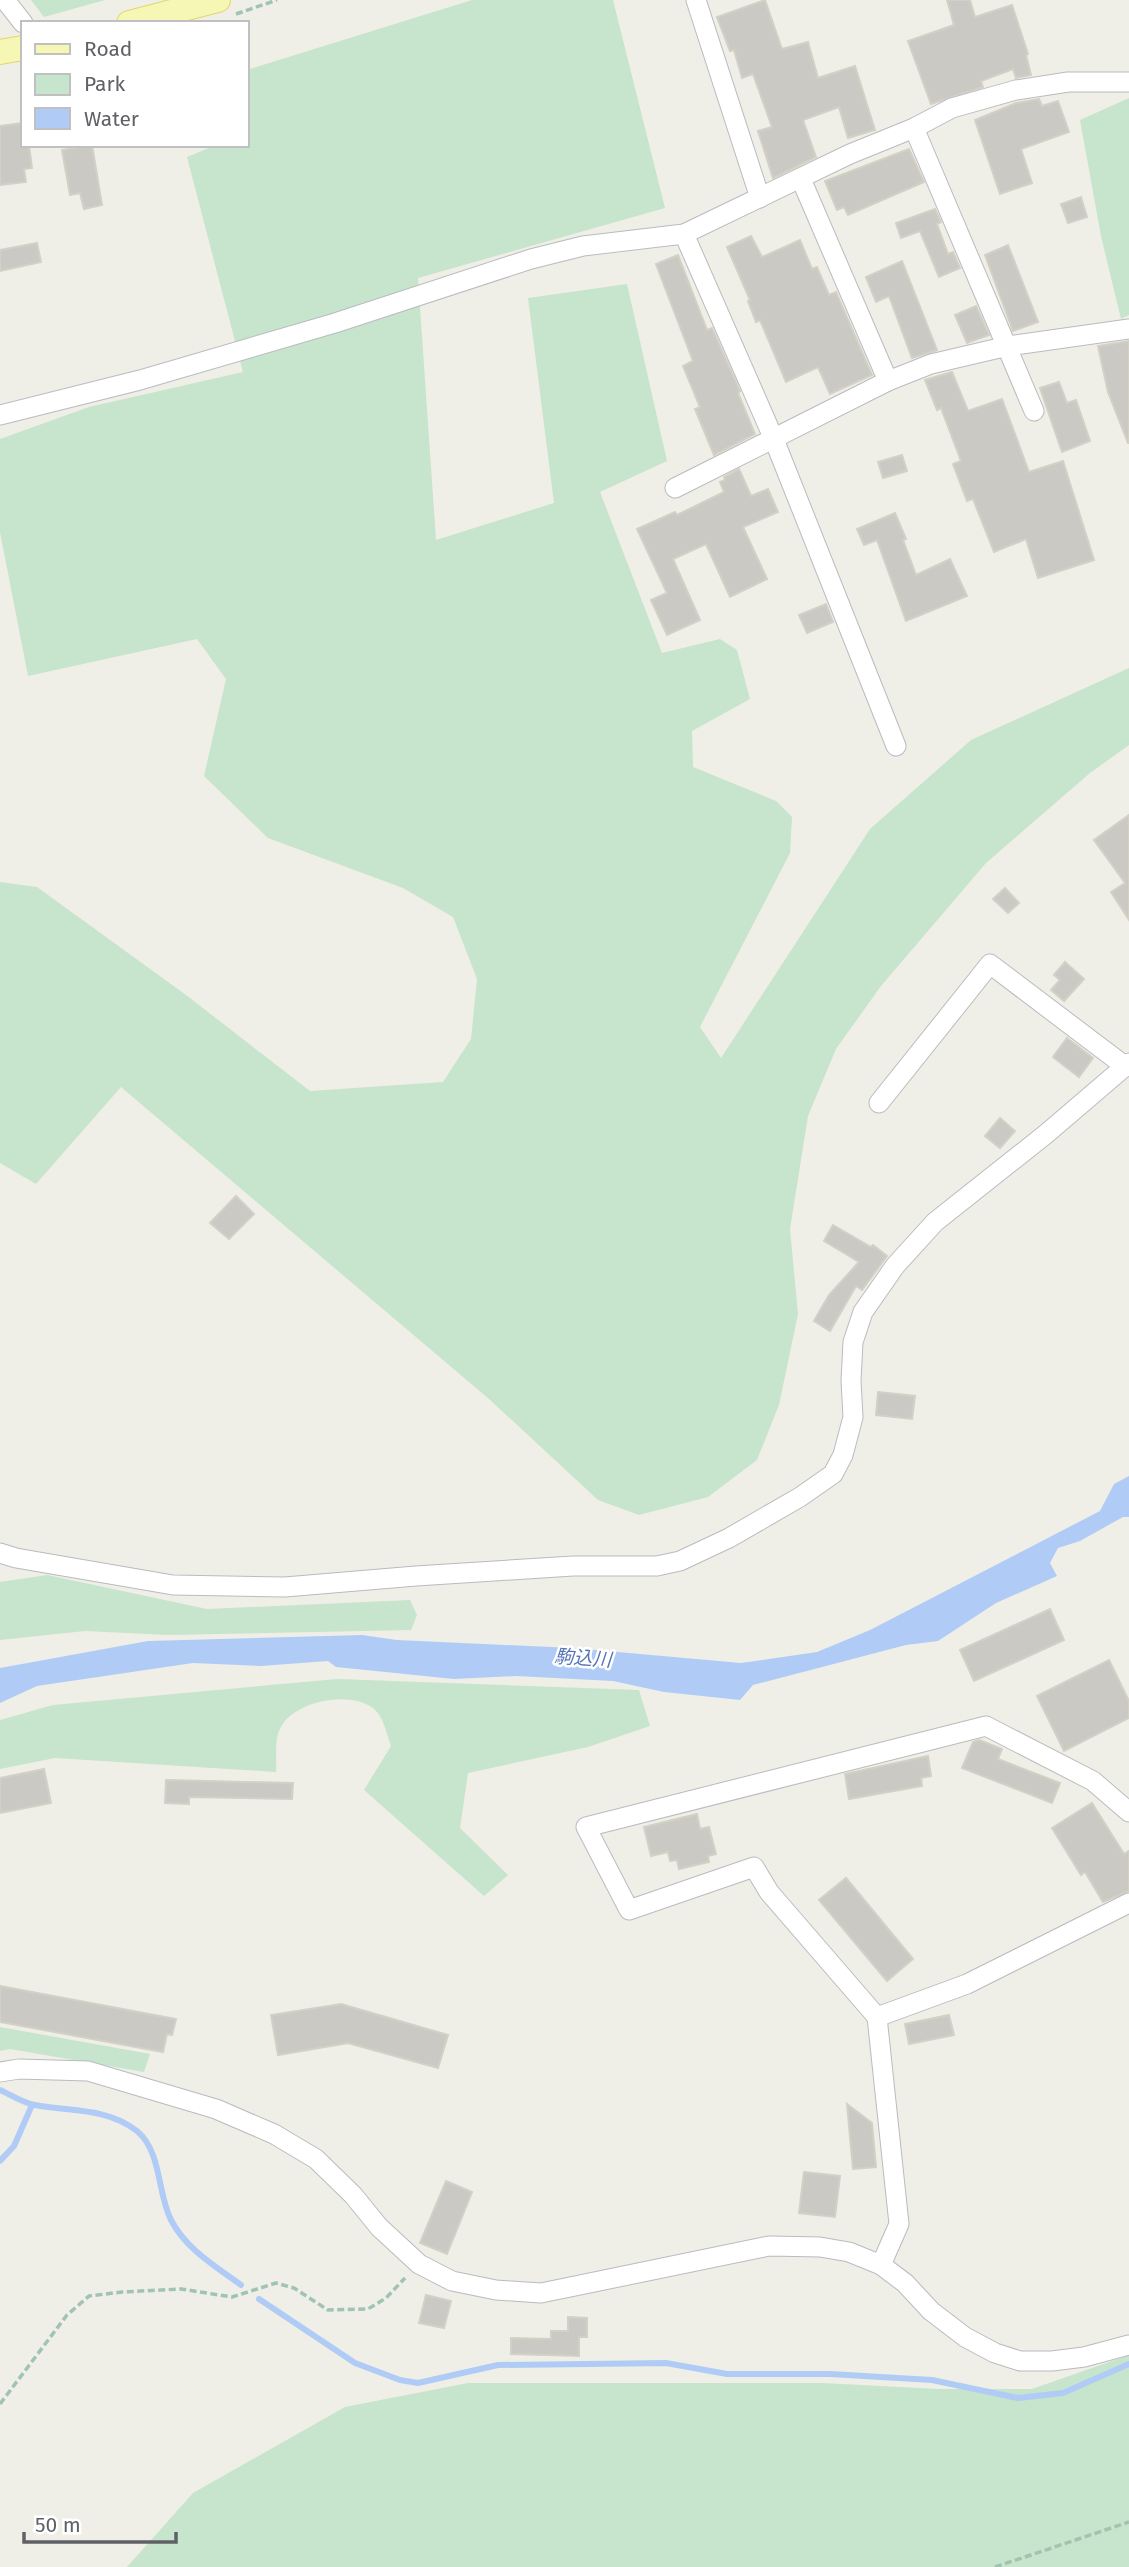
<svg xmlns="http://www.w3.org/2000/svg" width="1129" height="2567" font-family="'Fira Sans','Noto Sans JP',sans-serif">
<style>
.green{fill:#c7e4cc}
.water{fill:#b0ccf6}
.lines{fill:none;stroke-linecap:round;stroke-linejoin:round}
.stream{stroke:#b0ccf6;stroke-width:6}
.building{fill:#cbc9c4;stroke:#d3d1c6;stroke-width:2}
.minor-casing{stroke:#b9bbbf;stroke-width:21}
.major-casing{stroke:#e3d56c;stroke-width:26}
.path{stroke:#a0c4b1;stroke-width:3.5;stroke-dasharray:7 3.5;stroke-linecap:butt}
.minor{stroke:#fff;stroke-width:19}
.major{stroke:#f7f7b5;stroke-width:24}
.labels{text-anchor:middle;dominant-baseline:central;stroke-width:5;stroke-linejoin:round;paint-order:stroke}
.water-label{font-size:19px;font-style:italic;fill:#5575b8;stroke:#fff}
</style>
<rect width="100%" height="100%" fill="#efefe7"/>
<g class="green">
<path d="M31,0H105L44,17Z"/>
<path d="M472,0H613L665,208L418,278L436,540L554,503L528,298L627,284L667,461L600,492L662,653L720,639L737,650L750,699L692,731L693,767L776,801L792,817L790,853L700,1027L721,1058L870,829L971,740L1129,668V745L1090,773L986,863L881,986L836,1049L808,1116L790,1229L798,1314L779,1405L757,1460L708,1497L639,1515L598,1500L489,1399L121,1087L36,1184L0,1163V882L37,887L186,995L310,1091L443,1082L471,1039L477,979L453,917L403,888L268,838L204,776L226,679L197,639L28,676L0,532V439L89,407L243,372L187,157L216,145H247V70Z"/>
<path d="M1129,98V315L1121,319L1101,236L1080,120Z"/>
<path d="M47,1575L207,1609L410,1600L417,1615L411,1630L168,1635L85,1631L0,1640V1582Z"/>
<path d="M337,1679L639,1690L650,1726L588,1747L468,1773L460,1828L508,1875L484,1896L364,1790L391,1746C387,1735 384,1719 376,1711C355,1689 293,1700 280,1729C274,1740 277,1760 276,1772L55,1758L0,1769V1720L53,1705Z"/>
<path d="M0,2027L150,2054L144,2072L10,2049L0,2051Z"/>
<path d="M1129,2355V2567H127L193,2493L345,2407L468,2383H822L939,2389H1032Z"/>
</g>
<path class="water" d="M1129,1476V1517H1123L1080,1541L1058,1548L1050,1563L1057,1576L996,1603L938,1641L906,1645L753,1685L740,1700L664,1692L613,1681L516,1676L454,1679L336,1667L328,1661L261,1666L193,1663L37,1686L0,1703V1668L148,1641L362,1635L397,1640L573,1648L741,1663L817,1652L870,1630L1100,1511L1114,1484Z"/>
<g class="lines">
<g class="stream">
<path d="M0,2090C11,2095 23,2103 35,2105C70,2112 106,2107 137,2131C162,2152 157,2193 171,2220C186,2249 215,2266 241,2285"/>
<path d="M0,2161L14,2146L32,2105"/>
<path d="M259,2299L355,2363L400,2380L418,2383L498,2365L666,2363L727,2374H830L932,2380L1018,2398L1063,2393L1129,2364"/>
</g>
</g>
<g class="building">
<path d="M765,0L782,49L808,42L818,78L855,66L875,130L848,138L839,107L803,120L816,157L773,178L758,131L772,127L753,74L742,78L734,50L730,51L717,17Z"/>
<path d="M947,0H970L975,17L1012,5L1028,54L1026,55L1031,75L1016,78L1013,69L981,81L983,87L931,104L908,41L954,25Z"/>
<path d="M1039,99L1042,106L1058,101L1069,132L1021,149L1032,183L1000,194L975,120L1016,103Z"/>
<path d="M23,123V145H29L32,168L24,169L26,182L0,185V126Z"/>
<path d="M92,145L102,205L84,209L80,193L70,195L62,150Z"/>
<path d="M909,149L924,182L848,215L844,207L837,210L825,181Z"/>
<path d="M1081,197L1087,217L1068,223L1061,204Z"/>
<path d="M935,209L941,222L937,224L948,254L953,252L960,268L939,277L920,231L901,238L896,223Z"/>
<path d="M751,236L762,257L800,240L812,269L817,267L829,295L836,292L872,375L830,394L818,367L786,382L760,320L756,322L748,301L750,300L727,247Z"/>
<path d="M37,243L41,262L0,271V250Z"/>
<path d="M1008,245L1038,322L1013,331L985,255Z"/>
<path d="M678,255L707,330L712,328L740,391L738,393L755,434L714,455L695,409L700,407L683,366L693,361L656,264Z"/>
<path d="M902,261L937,350L912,358L889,296L876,302L866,277Z"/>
<path d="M976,306L989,335L967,343L955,315Z"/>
<path d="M1129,341V443H1128L1108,392L1098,346Z"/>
<path d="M952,372L968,411L1002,399L1029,472L1063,461L1094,560L1038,578L1026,539L994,552L973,499L967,501L953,464L961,461L941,408L937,410L925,380Z"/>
<path d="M1059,382L1067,403L1076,400L1090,441L1062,452L1040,388Z"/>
<path d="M902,455L907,471L883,478L878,462Z"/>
<path d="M739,469L751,496L768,489L778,512L743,527L767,579L730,597L706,544L673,559L700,620L667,635L651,600L667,593L637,529L675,512L677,515L724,492L720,482L725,480L724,477Z"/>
<path d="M895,513L906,539L903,540L916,575L950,559L967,596L906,621L877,540L864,545L857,529Z"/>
<path d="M826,604L833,622L807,633L799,615Z"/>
<path d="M1129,815V920L1111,892L1125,883L1094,840Z"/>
<path d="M1005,888L1019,903L1008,913L993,899Z"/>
<path d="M1065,962L1084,979L1064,1001L1051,990L1060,980L1054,975Z"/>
<path d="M1067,1038L1093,1058L1079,1077L1053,1057Z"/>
<path d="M1000,1118L1015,1131L1000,1148L985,1136Z"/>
<path d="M236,1196L254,1214L229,1239L210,1223Z"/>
<path d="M833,1225L871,1247L873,1245L887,1256L862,1290L856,1286L830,1331L814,1321L829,1295L859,1262L824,1241Z"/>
<path d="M878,1392L915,1396L912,1419L876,1415Z"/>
<path d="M1050,1609L1064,1640L974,1681L960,1650Z"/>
<path d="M1109,1660L1129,1701V1718L1064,1751L1037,1696Z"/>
<path d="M979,1740L1002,1749L998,1759L1060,1783L1052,1803L962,1768L973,1742Z"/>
<path d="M928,1756L931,1776L921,1778L922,1786L849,1799L845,1774Z"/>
<path d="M44,1769L51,1803L0,1813V1778Z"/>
<path d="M166,1780L293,1783L292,1799L189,1797V1804L165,1803Z"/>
<path d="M1092,1803L1124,1854L1129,1851V1891L1103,1902L1085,1872L1081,1875L1052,1828Z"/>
<path d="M697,1814L700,1829L709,1827L716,1854L708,1856L709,1862L679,1869L677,1860L670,1861L668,1852L651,1856L644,1827Z"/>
<path d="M846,1878L913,1959L887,1981L819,1900Z"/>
<path d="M0,1986L176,2019L172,2035L167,2034L163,2052L0,2022Z"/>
<path d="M341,2004L448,2035L438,2068L348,2043L278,2055L271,2015Z"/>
<path d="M949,2015L954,2035L909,2044L905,2024Z"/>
<path d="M847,2104L872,2123L876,2167L853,2169Z"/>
<path d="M804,2172L840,2176L835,2217L799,2213Z"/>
<path d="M446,2181L472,2192L447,2254L420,2243Z"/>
<path d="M426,2295L451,2301L444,2328L419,2323Z"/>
<path d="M568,2317L587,2318V2337H579V2356L511,2354V2338L551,2339V2331H568Z"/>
</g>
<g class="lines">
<g class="minor-casing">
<g id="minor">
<path d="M5,0L23,23"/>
<path d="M696,0L760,198"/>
<path d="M914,128L1034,411"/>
<path d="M801,179L888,381"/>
<path d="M684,234L773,437L896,746"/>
<path d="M0,415L140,380L335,323L531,259L583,246L684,234L850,154L914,128L952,108L1016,90L1068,82H1129"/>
<path d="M675,488L888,381L931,364L1008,346L1129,329"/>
<path d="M879,1103L990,964L1126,1067"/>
<path d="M0,1553L16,1558L173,1585L285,1587L416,1576L573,1566H657L680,1561L729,1538L800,1497L833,1474L843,1455L853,1417L851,1381L853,1342L863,1312L895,1266L935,1222L1046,1134L1129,1063"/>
<path d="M1129,1812L1093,1781L986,1726L586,1827L629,1910L754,1867L769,1892L877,2017L967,1984L1129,1903"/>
<path d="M877,2017L899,2224L881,2265"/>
<path d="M0,2072L19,2069L88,2071L216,2109L274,2134L316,2159L353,2195L379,2227L419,2264L452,2281L496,2290L541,2293L769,2246L820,2247L849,2252L881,2265L905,2283L931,2311L965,2337L995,2353L1020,2361H1052L1084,2357L1129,2345"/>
</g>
</g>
<g class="major-casing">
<g id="major">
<path d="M129,23L218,0"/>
<path d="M0,52L23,48"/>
</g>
</g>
<g class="path">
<path d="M236,14L277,0"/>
<path d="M0,2404L67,2315L89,2296L122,2292L181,2289L232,2297L276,2283L294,2288L328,2310L368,2309L386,2298L405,2278"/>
<path d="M995,2567L1129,2522"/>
</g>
<use href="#minor" class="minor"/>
<use href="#major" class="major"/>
</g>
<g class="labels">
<g class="water-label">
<text transform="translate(583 1658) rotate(4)">駒込川</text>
</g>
</g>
<rect x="21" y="21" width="228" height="126" fill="#ffffff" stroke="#bfc0c2" stroke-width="2"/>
<rect x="35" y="44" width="35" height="10" fill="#f7f7b5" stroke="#bfc0c2" stroke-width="2"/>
<text x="84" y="56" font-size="21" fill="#5f6166">Road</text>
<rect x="35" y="74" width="35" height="21" fill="#c7e4cc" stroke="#bfc0c2" stroke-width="2"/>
<text x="84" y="91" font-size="21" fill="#5f6166">Park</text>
<rect x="35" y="108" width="35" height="21" fill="#b0ccf6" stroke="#bfc0c2" stroke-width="2"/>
<text x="84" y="126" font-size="21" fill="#5f6166">Water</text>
<path d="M24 2532v10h152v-10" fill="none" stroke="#5f6166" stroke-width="3.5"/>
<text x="35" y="2532" font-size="21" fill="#5f6166" stroke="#ffffff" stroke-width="5" paint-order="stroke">50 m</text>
</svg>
